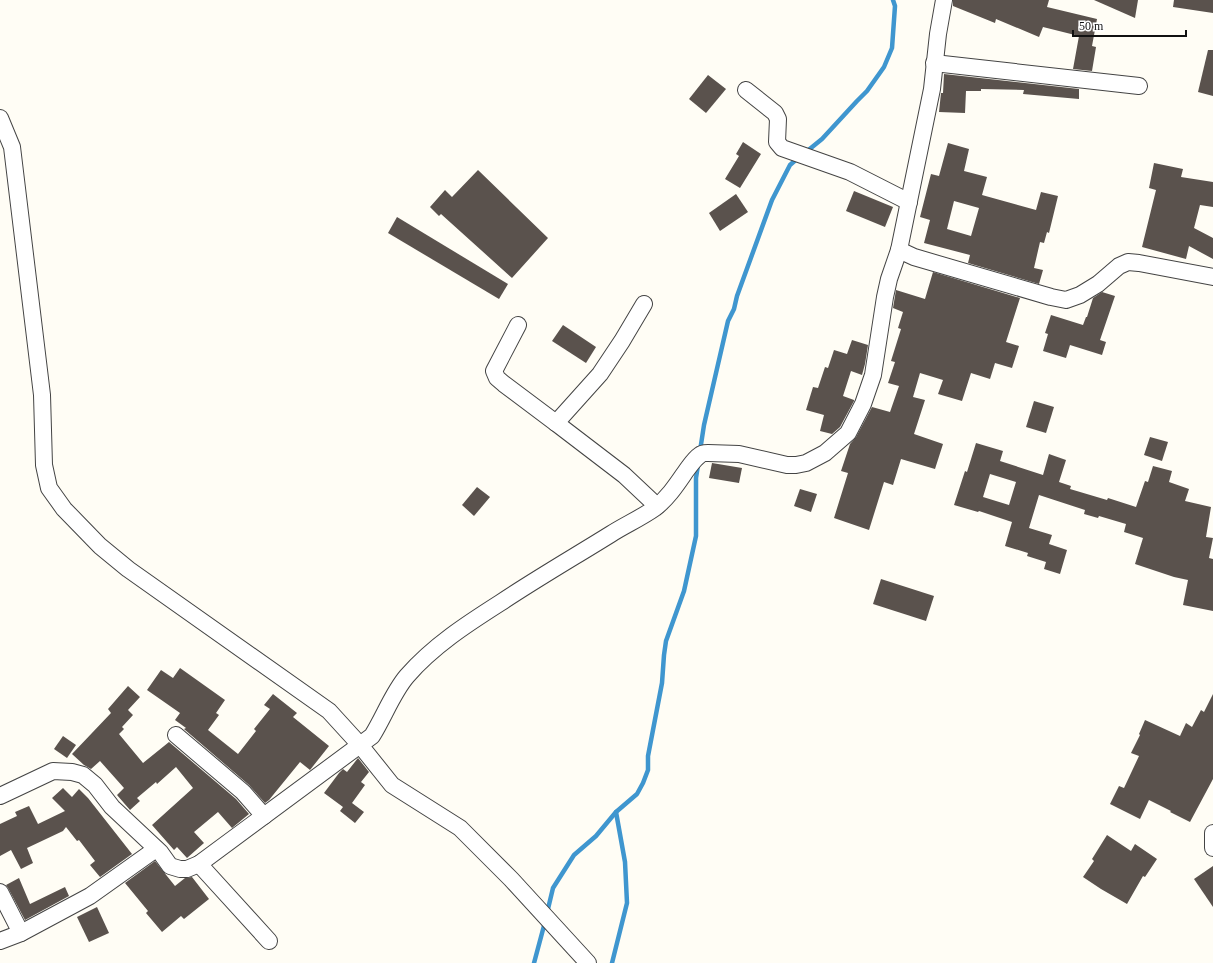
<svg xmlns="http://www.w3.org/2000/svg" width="1213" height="963" font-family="Georgia,serif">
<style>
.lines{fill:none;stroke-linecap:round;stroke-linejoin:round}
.stream{stroke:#3f96cf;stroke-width:4.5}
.building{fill:#5a524d;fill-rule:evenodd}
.minor-casing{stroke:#444;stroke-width:18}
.minor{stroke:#fff;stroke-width:16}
</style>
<rect width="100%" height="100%" fill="#fffdf5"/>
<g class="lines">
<g class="stream">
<path d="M806,152L822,139L857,101L867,91L884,67L892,48L895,6L893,0"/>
<path d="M700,451L704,425L728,321L734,309L737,296L772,200L790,165L798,158"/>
<path d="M547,913L553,888L574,855L596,836L616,812L637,794L643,783L648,770V756L662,683L664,655L666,641L684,591L696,536V478L698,465"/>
<path d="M534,963L545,922"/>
<path d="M612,963L627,903L625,862L616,812"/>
</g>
</g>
<g class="building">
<path d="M953,0H1049L1047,7L1097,19L1092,46L1096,47L1092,71L1073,69L1079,36L1043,27L1039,37L996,19L995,23L953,6Z"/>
<path d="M1094,0H1138L1135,18Z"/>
<path d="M1174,0H1213V13L1173,7Z"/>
<path d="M1208,50H1213V96L1198,92Z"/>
<path d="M944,74L1079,89V99L1023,94L1024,90L981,89V91H966L965,113L939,112L941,93H943Z"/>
<path d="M708,75L726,89L706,113L689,99Z"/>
<path d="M743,142L761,154L740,188L725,179L739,156L736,154Z"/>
<path d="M948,143L969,149L964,171L987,177L982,195L1036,210L1041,192L1058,196L1049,233L1047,232L1044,243L1040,242L1034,268L1043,270L1039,284L968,263L970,255L924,243L930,220L920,217L931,174L939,176ZM954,201L979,208L971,236L947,229Z"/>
<path d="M1154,163L1183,169L1181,177L1213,182V207L1200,205L1194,228L1213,238V259L1189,246L1186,259L1142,247L1156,190L1149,188Z"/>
<path d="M478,170L548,238L512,278L441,214L439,216L430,207L445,190L452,197Z"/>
<path d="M854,191L893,207L885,227L846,211Z"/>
<path d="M736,194L748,212L720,231L709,213Z"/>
<path d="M397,217L508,284L499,299L388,233Z"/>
<path d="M933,272L1020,298L1006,342L1019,346L1012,368L995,363L990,379L971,373L962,401L938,394L943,380L920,373L913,397L925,400L914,434L943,444L935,469L901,459L893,485L884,482L869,530L834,518L848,473L841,471L850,444L856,437L872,407L890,412L899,386L888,383L895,362L891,361L901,329L898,328L903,312L893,308L896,290L925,299Z"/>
<path d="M1102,292L1115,296L1100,340L1106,342L1102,355L1070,345L1066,358L1043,351L1048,334L1045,333L1051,315L1083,325L1086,317H1087L1093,298Z"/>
<path d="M563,325L596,347L586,363L552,341Z"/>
<path d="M852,340L868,345L865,364L862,375L851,371L843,396L854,400V401L840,427L832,434L820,431L824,415L806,410L813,387L818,388L825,367L828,368L834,350L847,354Z"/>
<path d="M1034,401L1054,407L1046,433L1026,427Z"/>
<path d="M1150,437L1168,442L1162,461L1144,455Z"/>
<path d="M976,443L1003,451L1000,461L1043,475L1049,454L1066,460L1059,482L1071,486L1070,489L1107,500L1108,498L1136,507L1145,481L1148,482L1153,466L1172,471L1169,482L1189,489L1185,501L1211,507L1206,537L1213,538L1209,558L1213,559V611L1183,605L1188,580L1174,577L1135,564L1143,538L1124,532L1126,524L1099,516L1098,518L1084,514L1085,510L1039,495L1029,528L1052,535L1049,544L1067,550L1060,574L1044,569L1046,562L1027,556L1028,553L1005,546L1012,522L979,511L978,512L954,505L965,471L967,472ZM990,474L1016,482L1009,505L983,497Z"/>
<path d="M712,463L742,468L739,483L709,478Z"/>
<path d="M477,487L490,497L474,516L462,505Z"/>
<path d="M800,489L817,494L811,512L794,506Z"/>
<path d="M881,579L934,596L926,621L873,604Z"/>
<path d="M180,668L225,700L216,713L219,715L208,730L238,754L256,731L254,729L270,709L264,705L273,694L297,713L293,717L329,746L310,770L300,762L269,800L265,803L249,785L184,729L186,728L175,720L180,713L147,690L161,670L173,678Z"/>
<path d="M128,686L140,697L128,710L133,715L122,727L124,729L119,734L143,763L169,742L236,799L249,814L232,828L218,812L194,832L204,843L187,858L177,847L174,850L152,825L193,788L176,767L157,784L156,782L137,798L140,801L130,810L117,795L124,788L100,761L91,769L84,765L72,754L111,713L108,709Z"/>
<path d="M1213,694V779L1190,822L1170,812L1171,811L1149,800L1140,819L1110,804L1119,786L1124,788L1139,756L1131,753L1140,735L1139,734L1145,720L1180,736L1186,723L1192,727L1201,710L1204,712Z"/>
<path d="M63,736L76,745L67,758L54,749Z"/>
<path d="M358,758L369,772L361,782L365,785L352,803L364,812L355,823L340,811L343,807L324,793L339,773L343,769L347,772Z"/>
<path d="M63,788L72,797L79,789L88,798L132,854L100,877L90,865L95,861L79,840L77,841L66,827L63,831L27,848L33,863L21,869L11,850L0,856V824L17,816L15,812L29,806L38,824L65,811L52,798Z"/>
<path d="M1107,835L1131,851L1135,844L1157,859L1145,877L1143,876L1127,904L1101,889L1083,877L1094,861L1092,859Z"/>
<path d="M155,861L175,886L185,878L192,877L209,899L184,919L181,916L162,932L146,913L148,911L125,883Z"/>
<path d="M1213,866V907L1194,879Z"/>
<path d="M19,878L30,904L65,887L69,896L25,920L8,888L6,885Z"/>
<path d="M97,907L109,933L89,942L77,917Z"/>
</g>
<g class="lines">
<g class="minor-casing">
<g id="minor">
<path d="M934,63L1139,86"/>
<path d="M746,90L775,113L778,119L777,142L782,148L850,172L909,202"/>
<path d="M0,118L12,147L42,395L44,465L49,488L64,509L100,546L128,569L329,711L360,745L392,785L460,828L511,879L588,963"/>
<path d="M899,250L914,257L1051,297L1066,300L1080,295L1098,284L1119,266L1128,262L1139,263L1213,277"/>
<path d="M644,304L622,341L600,374L556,423L624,475L657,506"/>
<path d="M518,325L494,371L497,378L504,384L556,423"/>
<path d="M176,735L243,792L264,816"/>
<path d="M0,796L53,771L72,772L83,775L95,785L112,807L160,852L170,866L180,869H187L199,864L372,736C384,717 393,692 407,676C433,646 467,624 500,603C536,579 574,557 611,534C625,525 641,518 655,508C668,498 677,484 686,471C690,466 694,459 700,455C702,453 705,453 708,453L739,454L787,465H796L806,463L825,453L848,433L863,404L873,375L885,297L889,279L899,250L932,89L938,34L944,0"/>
<path d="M1213,833V848"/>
<path d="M199,864L269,941"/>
<path d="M0,892L21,933"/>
<path d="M0,941L21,933L90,896L156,849"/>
</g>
</g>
<use href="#minor" class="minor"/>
</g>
<path d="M1073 30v6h113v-6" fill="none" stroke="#111111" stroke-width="2"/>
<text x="1079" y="30" font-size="12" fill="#111111" stroke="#ffffff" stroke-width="3" paint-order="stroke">50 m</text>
</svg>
